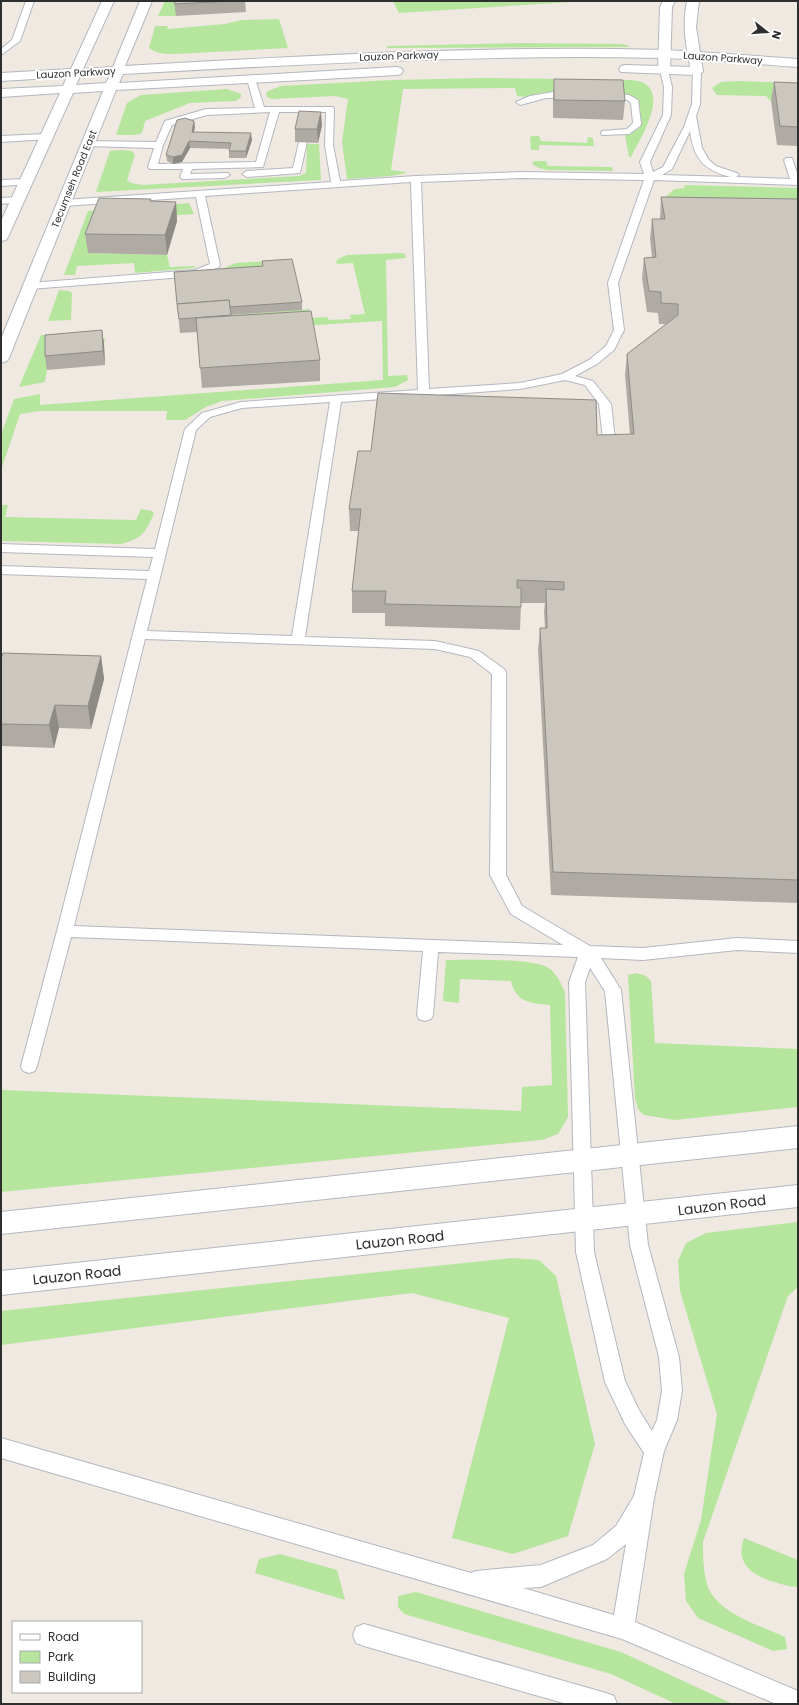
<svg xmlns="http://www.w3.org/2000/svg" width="799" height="1705" font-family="Poppins,sans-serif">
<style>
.green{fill:#b6e59e}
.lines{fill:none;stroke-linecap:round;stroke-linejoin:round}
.lane-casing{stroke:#b4b7c1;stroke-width:2}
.street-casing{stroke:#b4b7c1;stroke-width:2}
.secondary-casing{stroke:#b4b7c1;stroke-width:2}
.lane{fill:#fff;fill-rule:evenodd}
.street{fill:#fff;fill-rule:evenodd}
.secondary{fill:#fff;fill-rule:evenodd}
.wall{fill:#afaba4}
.shaded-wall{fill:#8e8b86}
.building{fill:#cbc7bf;stroke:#8e8b86}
.labels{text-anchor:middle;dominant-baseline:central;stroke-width:4;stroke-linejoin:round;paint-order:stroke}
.far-street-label{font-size:10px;fill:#2e2e2e;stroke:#fff}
.near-street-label{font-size:14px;fill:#2e2e2e;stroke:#fff}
</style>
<rect width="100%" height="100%" fill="#efe9e1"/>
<g class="green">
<path d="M165,1H243L176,16H158Z"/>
<path d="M393,1H588L399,13Z"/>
<path d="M279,19L288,48L175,54C165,54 157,54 149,48L155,26H168L167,29L225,24L242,20Z"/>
<path d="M523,43L622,44L627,45L629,47L387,48V46Z"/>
<path d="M483,78L632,80C638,81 645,82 649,87C663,104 639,141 631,157H629L625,135L638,129L641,125L639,102L632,96L545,92L526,97L517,96L515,88L403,89L391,170L406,172V173L391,176L347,179L342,142L348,99L335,96L272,99L267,97L266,94L268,91L281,86L392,80Z"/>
<path d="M737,81L798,83V102L771,101L766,96L717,95L712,88L721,82Z"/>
<path d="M227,89L241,94V97L236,101L190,103L145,121L142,133L135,135H116L127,103L141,95Z"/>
<path d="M532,136H539L541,141L587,143L588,137L593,138L594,146L539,145V150H531L530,138Z"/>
<path d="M307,144H319L321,180L96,192L110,151L120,150L132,151L135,155L127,180L131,183L142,185L299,176L306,173Z"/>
<path d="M534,161H546L548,166L612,167L613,171L547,170L539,168L532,164Z"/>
<path d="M684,185L798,188V219L665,201L666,196L675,189L685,188Z"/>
<path d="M189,203L194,214L153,217L88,253L167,255L170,267L195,266L194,268L135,273L134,263L77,266L75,275H64L88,211Z"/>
<path d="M401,253L405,254L406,258L386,260L388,376L407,375L408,380L395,387L222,401L206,407L185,420H166L167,411H40L20,414L1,470V435L14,399L40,394V405L383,380L382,321L232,330L230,315L309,309L310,318L327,317L329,320L351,319L350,315L365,314L353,263L337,264L336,261L342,257L347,255Z"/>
<path d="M289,260L293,267L220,270L236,263Z"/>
<path d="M59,290L69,291L72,293L71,320L48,321Z"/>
<path d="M41,335H53L54,341L105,338L104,344L47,349V370L45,382L19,387Z"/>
<path d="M1,505H8L5,517L136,520L141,509L152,511L154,514C144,534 143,538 121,544L1,541Z"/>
<path d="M446,960C467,960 531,958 547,967C557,973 560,982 565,992L568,1117L558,1134L542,1140L1,1192V1090L521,1111L522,1087L552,1085L550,1005C531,1003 516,1003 511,981L460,979L459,1003L443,1001Z"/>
<path d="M637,973L646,976L651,981L655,1043L798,1049V1107L675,1120L644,1115L638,1109L635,1099L628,975Z"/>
<path d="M798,1222V1287L788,1296L703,1542C703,1556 703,1580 711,1593C726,1616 761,1626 785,1637L787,1649L773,1651L698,1618L686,1601L684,1574L701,1520L717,1414L680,1291L678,1261L686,1243L706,1233Z"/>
<path d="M513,1258L539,1260L556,1276L595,1444L568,1536L513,1554L452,1538L509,1318L412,1293L1,1345V1311Z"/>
<path d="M744,1538L798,1560V1587C789,1587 782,1584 774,1582C751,1575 735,1563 744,1538Z"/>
<path d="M280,1554L337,1570L345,1600L255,1573L259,1559Z"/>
<path d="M416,1592L621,1652L733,1704H676L611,1674L404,1614L398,1607V1596Z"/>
</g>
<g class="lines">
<g class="lane-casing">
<g id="lane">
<path d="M26,1H34L20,41L1,55V49L12,40Z"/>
<path d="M661,68H664L668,70L672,87L671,115L650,162L653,172L663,167L684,127L692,104L693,71L697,69L701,71L700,104L696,116L702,148L709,160L716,166L737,173L739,175L736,177L790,179L784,160L786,158H792L798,176V185L654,180L618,283L624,330L614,350L597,364L575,376L593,381L611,404L616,448L614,450H606L604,448L599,404L585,385L565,380L520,389L341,402L305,637L435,641L479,651L504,669L506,672V875L522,906L590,946L643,948L737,938L798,941V953L737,950L643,960L601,958L621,990L648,1245L679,1357L682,1391L677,1420L664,1451L654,1498L635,1622L798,1691V1704H776L622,1639L1,1458V1438L471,1573L476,1571L541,1565L593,1545L616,1526L634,1496L644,1453L625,1424L605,1382L576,1252L569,982L578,957L438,952L433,1015L431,1019L425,1021L419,1019L417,1015L423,951L71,937L37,1066L35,1071L29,1073L23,1071L21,1066L57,931L147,579L1,574V566L149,571L153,557L1,552V544L155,549L185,429L202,413L241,402L418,390L411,182L205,196L220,265L219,267L197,276L30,289L25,286L30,283L195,270L210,264L196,197L64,206L59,203L64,200L331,182L325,145L326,112H279L263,167L192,169L190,174L228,173L230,175L225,178L182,179L180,177L183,169H150L148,167L154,148L88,146L85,145L84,143L85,141L156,142L165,121L206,109L255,108L247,79L251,76L255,79L264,107H333L334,109L333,145L340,181L416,176L521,172L644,174L640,162L663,115L664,87L660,70ZM270,112L256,162L158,164L163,145L172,125L207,115ZM690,131C694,159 703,170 731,177L662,175L672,169ZM521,178L644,180L608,283L614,330L606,346L589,360L562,374L520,383L429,389L421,182ZM330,402L292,636L147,631L196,430L210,417L242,408ZM145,639L435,649L470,657L492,674L490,875L511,914L563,945L74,926ZM590,968L605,991L630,1245L659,1357L662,1391L657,1420L652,1431L639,1410L625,1381L594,1252L585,982ZM626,1544L614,1615L523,1588L541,1587L607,1559Z"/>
<path d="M553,92H574L578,95L574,98H546L520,105L516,102L530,96Z"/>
<path d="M604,93L629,95L638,100L641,124L640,126L629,134L602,135L601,133L602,131L627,129L633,123L631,103L627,100L601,98L600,96L601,94Z"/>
<path d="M46,134L49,135L50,137L49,139L1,142V136Z"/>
<path d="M303,139L307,142L300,173L247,177L242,174L247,171L293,168L299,142Z"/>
<path d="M26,179L31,182L29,184L1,186V180Z"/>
<path d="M18,197L23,200L21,202L1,204V198Z"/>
<path d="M364,1624L606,1693L614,1696L617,1704H567L364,1646L356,1643L353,1635L356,1627Z"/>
</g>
</g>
<g class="street-casing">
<g id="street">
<path d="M663,1H675L672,7L670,70L668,73H660L658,70L660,7Z"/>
<path d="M687,1H699L696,27L703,71L701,74H693L691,71C686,47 682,25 687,1Z"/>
</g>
</g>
<g class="secondary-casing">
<g id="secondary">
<path d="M102,1H114L83,69L113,67L140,1H152L125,66C304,56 484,45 663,50C708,52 753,56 798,59V67C753,64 708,59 662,58C482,54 302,64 123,74L119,83L397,67L401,68L403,71L401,74L397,75L116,90L9,358L7,361L1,363V339L103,91L73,93L8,237L6,240L1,241V221L60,93L1,97V89L63,86L67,77L1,81V73L71,69ZM110,75L106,83L76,85L80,76Z"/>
<path d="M625,65L695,67L699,68L701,71L699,74L695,75L621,72L619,69L621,66Z"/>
<path d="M798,1126V1148L1,1234V1212Z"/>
<path d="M798,1185V1207L1,1295V1271Z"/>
</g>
</g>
<use href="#lane" class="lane"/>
<use href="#street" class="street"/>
<use href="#secondary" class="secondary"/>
</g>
<g class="wall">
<path d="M174,1H245L246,12L176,16Z"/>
<path d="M554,79L625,101L623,120L553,118V97Z"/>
<path d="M774,82L798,83V146L777,145L771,101Z"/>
<path d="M194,121L195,127L194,132L252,140L246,158H229V149L190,148L182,162L173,164L167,161L166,155Z"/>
<path d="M322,125L318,143L295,142V129Z"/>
<path d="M661,197L798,199V903L551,895L538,650L540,628H545L544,611L545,603H521L520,630L385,626V613H352V591L359,531H350L349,509L371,451L597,435H630L625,375L627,354L666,324H659L658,313L647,312L642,278L644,258L652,257L650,239L652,219H660Z"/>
<path d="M151,199V201L176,202L177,221L167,255L88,253L85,234Z"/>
<path d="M262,261L302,302V310L230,315L231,316L320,360V381L202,388L197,332L180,333L174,272L263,266Z"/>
<path d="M102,330L104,344L105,365L47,370L45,356Z"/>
<path d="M101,656L104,679L91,729L59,728L54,748L1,746V659Z"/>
</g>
<g class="shaded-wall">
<path d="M321,112L322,125L318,143L317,129Z"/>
<path d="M194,121L195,127L192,139V132Z"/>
<path d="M251,133L252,140L246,158V151Z"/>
<path d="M189,141L190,148L182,162L173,164V157Z"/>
<path d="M176,202L177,221L167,255L165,235Z"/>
<path d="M102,330L104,344L105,365L103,351Z"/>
<path d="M101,656L104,679L91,729L88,706Z"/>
<path d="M55,705L59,728L54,748L49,725Z"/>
</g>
<g class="building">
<path d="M174,1H233L175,4Z"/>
<path d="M554,79L623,80L625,101L554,100Z"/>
<path d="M774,82L798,83V127L780,126Z"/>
<path d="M299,111L321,112L317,129H295Z"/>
<path d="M185,118L194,121L192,132L251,133L246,151H229L231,143L189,141L182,155L173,157L166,155L177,120Z"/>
<path d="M661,197L798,199V880L553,872L540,628H547L546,589L564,590V582L517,580V588H521V607L385,604L386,591H352L361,509H349L358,451H371L378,393L596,400L597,435L634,434L627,354L678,315V304L661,303V292L649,291L644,258L656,257L652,219H665Z"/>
<path d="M99,198L151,199L150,201L176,202L165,235L85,234Z"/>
<path d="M292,259L302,302L230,307L229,300L177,304L174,272L263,266L262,261Z"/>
<path d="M229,300L231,315L179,319L177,304Z"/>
<path d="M311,311L320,360L200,368L196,318Z"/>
<path d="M102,330L103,351L45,356V335Z"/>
<path d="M3,653L101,656L88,706L55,705L49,725L1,724V659Z"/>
</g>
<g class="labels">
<g class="far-street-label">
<text transform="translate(399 56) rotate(-2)">Lauzon Parkway</text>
<text transform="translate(723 58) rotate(4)">Lauzon Parkway</text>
<text transform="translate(76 73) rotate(-3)">Lauzon Parkway</text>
<text transform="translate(74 179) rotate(-68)">Tecumseh Road East</text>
</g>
<g class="near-street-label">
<text transform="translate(722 1205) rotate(-7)">Lauzon Road</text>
<text transform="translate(400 1240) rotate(-6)">Lauzon Road</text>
<text transform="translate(77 1275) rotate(-6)">Lauzon Road</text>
</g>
</g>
<rect width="799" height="1705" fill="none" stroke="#2e2e2e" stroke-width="4"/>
<rect x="12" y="1621" width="130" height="72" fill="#ffffff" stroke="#ababab"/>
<rect x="20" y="1634" width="20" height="6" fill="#ffffff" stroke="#ababab"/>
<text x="48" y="1641" font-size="12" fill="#2e2e2e">Road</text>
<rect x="20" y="1651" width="20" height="12" fill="#b6e59e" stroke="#ababab"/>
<text x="48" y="1661" font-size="12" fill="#2e2e2e">Park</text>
<rect x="20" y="1671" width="20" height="12" fill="#cbc7bf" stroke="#ababab"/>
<text x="48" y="1681" font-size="12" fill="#2e2e2e">Building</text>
<g transform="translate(767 32) rotate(107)" stroke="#ffffff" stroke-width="3" paint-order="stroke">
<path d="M0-3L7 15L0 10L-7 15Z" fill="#2e2e2e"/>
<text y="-6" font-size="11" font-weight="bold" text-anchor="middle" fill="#2e2e2e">N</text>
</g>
</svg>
